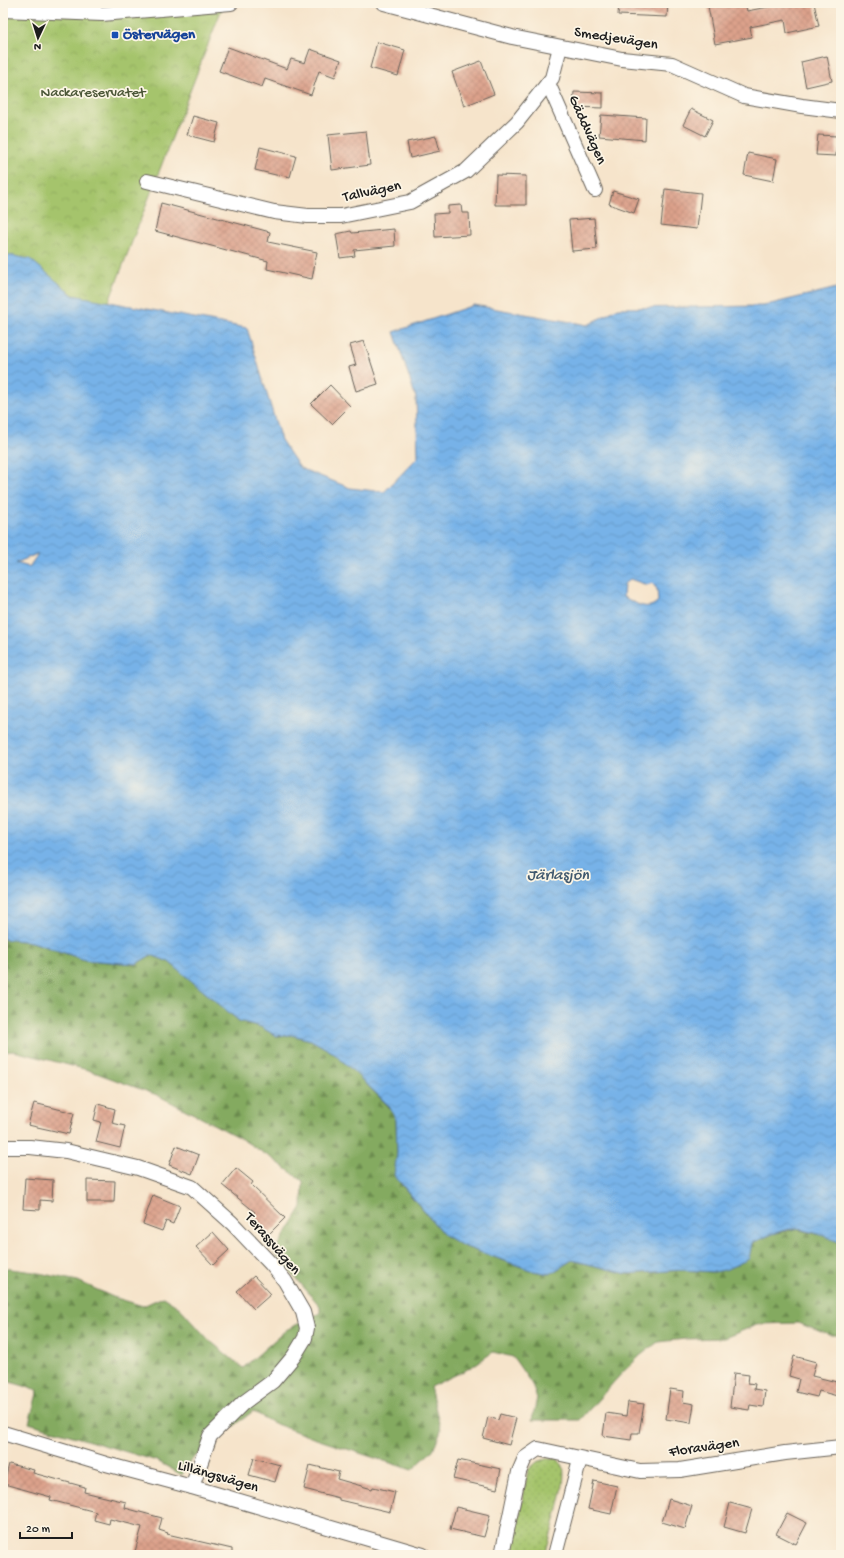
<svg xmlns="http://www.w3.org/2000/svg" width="844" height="1558" font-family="'Gochi Hand',sans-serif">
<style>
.grass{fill:url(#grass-dots);stroke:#607044}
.forest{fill:url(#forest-firs);stroke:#50633e}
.park{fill:url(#park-crowns);stroke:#607044}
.water{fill:url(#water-waves);stroke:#4a6782;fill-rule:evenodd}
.building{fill:url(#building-cross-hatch)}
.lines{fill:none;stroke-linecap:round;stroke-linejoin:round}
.street-casing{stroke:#686259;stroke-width:16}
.street{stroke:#fff;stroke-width:14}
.transit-dot{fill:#1a4fb4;stroke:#fcf5e5;stroke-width:1.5}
.labels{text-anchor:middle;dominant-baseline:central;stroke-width:3.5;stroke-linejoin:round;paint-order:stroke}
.transit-label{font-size:15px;font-weight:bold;fill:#164399;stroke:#fcf5e5;text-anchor:start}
.street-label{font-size:15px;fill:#1c1c1c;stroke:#fcf5e5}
.park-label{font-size:15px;fill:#4c5738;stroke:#fcf5e5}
.water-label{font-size:16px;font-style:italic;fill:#40586e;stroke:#fcf5e5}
</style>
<defs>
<pattern id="grass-dots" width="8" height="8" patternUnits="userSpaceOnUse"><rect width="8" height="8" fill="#a5c46c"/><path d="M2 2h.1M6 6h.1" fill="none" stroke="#8da85d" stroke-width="1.8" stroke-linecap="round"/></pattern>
<pattern id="forest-firs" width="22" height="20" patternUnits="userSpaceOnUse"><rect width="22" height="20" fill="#84aa60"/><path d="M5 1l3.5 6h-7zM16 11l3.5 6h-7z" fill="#6b8a4e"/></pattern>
<pattern id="park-crowns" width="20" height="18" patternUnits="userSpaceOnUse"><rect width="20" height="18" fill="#a5c46c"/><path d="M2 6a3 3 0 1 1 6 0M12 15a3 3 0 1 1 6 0" fill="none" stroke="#8da85d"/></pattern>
<pattern id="water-waves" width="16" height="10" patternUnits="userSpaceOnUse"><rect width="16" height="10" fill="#77b2e8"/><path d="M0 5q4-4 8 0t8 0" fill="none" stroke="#6698c6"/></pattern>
<pattern id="building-cross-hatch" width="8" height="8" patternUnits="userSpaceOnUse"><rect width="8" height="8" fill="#dca18b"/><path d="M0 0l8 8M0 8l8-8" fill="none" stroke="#bc8a77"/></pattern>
</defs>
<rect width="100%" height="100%" fill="#fcf5e5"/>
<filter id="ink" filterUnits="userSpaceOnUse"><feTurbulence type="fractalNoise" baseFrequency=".025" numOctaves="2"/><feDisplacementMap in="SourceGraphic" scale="8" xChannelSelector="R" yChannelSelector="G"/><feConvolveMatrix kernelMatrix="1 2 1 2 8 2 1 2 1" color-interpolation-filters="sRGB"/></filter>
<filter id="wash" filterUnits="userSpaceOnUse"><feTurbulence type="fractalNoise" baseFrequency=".012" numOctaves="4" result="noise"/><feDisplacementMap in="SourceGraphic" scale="16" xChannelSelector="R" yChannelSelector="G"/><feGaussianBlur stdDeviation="0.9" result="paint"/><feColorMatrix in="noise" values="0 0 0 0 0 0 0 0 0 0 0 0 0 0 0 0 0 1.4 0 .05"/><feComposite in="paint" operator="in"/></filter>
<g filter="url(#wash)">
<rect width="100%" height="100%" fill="#f6e4cb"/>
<path class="grass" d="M549,1458L558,1459C559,1461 562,1464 563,1466C568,1484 550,1536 545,1555H512L528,1470L537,1462Z"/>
<path class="forest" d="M3,939L32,942L85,960L136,964L151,955L169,962L239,1021L261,1027L276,1036L291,1035L311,1040L332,1052L347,1065L389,1107L396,1120L397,1153L394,1176L444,1235L463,1246L533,1271L550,1274L572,1260L627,1274L682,1270L714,1272L752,1243L772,1234L795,1229L822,1235L841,1243V1335H829L798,1323L759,1324L724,1338L685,1339L658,1342L641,1355L622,1373L580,1420H532L537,1398L531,1383L513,1357L493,1352L470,1368L430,1387L441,1430L433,1450L412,1470L313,1438L271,1422L253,1411L190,1461L182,1475L157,1461L29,1423L38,1390L3,1380V1268L34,1272L78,1281L113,1297L143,1306L163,1297L180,1308L209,1340L243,1368L286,1330L320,1313V1306L274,1253L302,1207L303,1181L273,1159L240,1138L157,1095L88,1070L14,1051L3,1052Z"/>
<path class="park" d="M3,3H224L108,304L3,591Z"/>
<path class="water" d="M3,254L30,259L73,295L247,328L281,440L300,468L350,488L384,492L418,457L416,398L394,332L474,305L588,325L618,308L762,306L841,287V1243C827,1237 812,1231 796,1229C783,1228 764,1238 752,1243L749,1259L725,1270L714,1272L682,1270L627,1274L572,1260L550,1274L533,1271L463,1246L444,1235L394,1175L397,1153L396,1120L389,1106L347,1065L332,1052L311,1040L291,1035L276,1036L261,1027L239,1021L169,962L151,955L136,964L85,960L32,942L3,939ZM38,554L29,567L16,563L37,554ZM630,579L647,585L652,583L657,589L658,601C647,613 635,602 623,597L624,584Z"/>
<g id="blocks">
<g class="building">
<path d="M619,3H668L667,17L618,15Z"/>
<path d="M726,3H745L747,11L789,3H814L819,26L787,33L785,20L750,27L752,37L715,44L708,6Z"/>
<path d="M377,42L405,50L398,76L370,68Z"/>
<path d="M228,47L287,69L291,59L305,63L310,49L341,60L335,77L319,71L311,95L265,79L262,87L219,71Z"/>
<path d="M827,56L832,81L806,87L801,62Z"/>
<path d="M481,61L494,94L464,106L452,72Z"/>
<path d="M574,92L603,93V108L573,107Z"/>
<path d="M691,109L713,120L705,136L683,125Z"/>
<path d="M601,115L646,118L645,140L599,136Z"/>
<path d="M193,116L219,123L214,142L187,135Z"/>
<path d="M366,131L370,165L332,170L328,135Z"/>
<path d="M818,135L837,136L836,156L816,155Z"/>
<path d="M436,136L440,151L410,158L407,142Z"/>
<path d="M260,147L296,156L290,177L281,175L280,176L255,170Z"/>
<path d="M748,153L777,159L773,181L744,175Z"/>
<path d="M496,175L526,176V205H495Z"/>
<path d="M665,189L701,193L697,229L661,225Z"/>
<path d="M613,191L639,199L634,213L609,204Z"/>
<path d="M161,203L270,232L268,242L317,252L312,279L267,269L268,261L155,231Z"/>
<path d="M461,205L462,213H469L470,235L435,237L434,214L448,213V206Z"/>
<path d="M594,218L597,249L572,251L569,220Z"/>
<path d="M394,229L395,246L354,250L355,256L340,258L336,234L351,231L352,233Z"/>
<path d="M364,341L378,384L356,391L349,367L356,365L350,345Z"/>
<path d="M330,385L350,406L332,424L311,404Z"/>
<path d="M34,1103L74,1113L69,1134L28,1125Z"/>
<path d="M98,1104L115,1109L112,1123L125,1126L120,1148L96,1142L101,1122L94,1120Z"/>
<path d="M176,1146L199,1155L192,1174L169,1165Z"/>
<path d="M236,1168L253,1182L251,1185L285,1218L269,1234L251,1216L255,1212L222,1185Z"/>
<path d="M25,1178L53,1180L52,1201L40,1200V1210L23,1209Z"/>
<path d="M87,1180L115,1181L114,1202H87Z"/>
<path d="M153,1195L180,1206L173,1224L166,1221L162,1231L143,1224Z"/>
<path d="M213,1232L229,1250L213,1265L196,1247Z"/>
<path d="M254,1276L271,1294L254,1309L237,1291Z"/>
<path d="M794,1356L816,1362L812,1376L841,1383V1397L819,1391L817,1397L796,1392L799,1379L789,1376Z"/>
<path d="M734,1373L749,1375L748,1383L755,1384L754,1389L765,1391L763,1407L750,1405L749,1410L730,1407Z"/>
<path d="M670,1389L684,1391L683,1402L694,1404L691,1423L666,1419Z"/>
<path d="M628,1402L644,1404L639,1433H632L631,1440L603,1436L606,1413L626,1416Z"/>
<path d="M500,1414L516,1418L509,1445L483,1438L488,1417L498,1420Z"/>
<path d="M254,1458L280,1465L275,1482L249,1475Z"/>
<path d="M458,1460L501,1469L497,1489L453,1479Z"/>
<path d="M9,1464L34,1470L33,1473L85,1487L84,1492L126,1502L125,1508L162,1518L159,1530L168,1533L167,1534L232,1549V1555H134L142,1527L110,1519L109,1524L94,1520L96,1512L50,1500L51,1497L4,1484Z"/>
<path d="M310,1465L339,1472L337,1479L372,1489L373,1487L395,1492L390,1512L339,1500V1498L304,1489Z"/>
<path d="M594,1481L617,1486L611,1514L588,1509Z"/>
<path d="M669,1499L692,1506L685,1529L662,1522Z"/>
<path d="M730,1503L752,1509L745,1533L724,1527Z"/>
<path d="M456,1507L490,1515L484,1537L450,1529Z"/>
<path d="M787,1513L807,1523L796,1544L776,1534Z"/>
</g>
</g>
</g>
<g filter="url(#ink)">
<use href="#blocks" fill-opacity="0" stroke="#686259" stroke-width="1"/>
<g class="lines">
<g class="street-casing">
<g id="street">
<path d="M384,3L512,37L622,59L672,64L744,96L802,106L841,111"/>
<path d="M3,10L102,14L231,3"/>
<path d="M548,83L595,190"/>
<path d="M147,181L274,212L308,216H341L410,202L466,171L517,122L552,78L560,47"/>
<path d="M3,1147H30L66,1151L138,1168L192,1187L232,1223L271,1264L285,1281L303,1312L307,1328L305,1338L294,1356L273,1381L243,1403L210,1436L192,1487"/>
<path d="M3,1433L106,1464L192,1487L423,1555"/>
<path d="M502,1555L519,1472L525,1458L538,1449L640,1471L680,1470L785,1453L841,1447"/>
<path d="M555,1555L580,1459"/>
</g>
</g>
<use href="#street" class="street"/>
</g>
</g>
<rect class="transit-dot" x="111" y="31" width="8" height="8" rx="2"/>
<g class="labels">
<g class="transit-label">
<text x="123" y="35">Östervägen</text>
</g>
<g class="street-label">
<text transform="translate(616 39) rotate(9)">Smedjevägen</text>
<text transform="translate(587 130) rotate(66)">Gäddvägen</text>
<text transform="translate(372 192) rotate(-12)">Tallvägen</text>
<text transform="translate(272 1244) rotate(49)">Terassvägen</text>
<text transform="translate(704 1448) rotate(-8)">Floravägen</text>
<text transform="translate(218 1477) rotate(16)">Lillängsvägen</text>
</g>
<g class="park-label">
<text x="93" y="93">Nackareservatet</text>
</g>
<g class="water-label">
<text x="558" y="876">Järlasjön</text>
</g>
</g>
<rect width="844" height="1558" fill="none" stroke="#fcf5e5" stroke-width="16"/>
<g transform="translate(38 38) rotate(184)" stroke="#fcf5e5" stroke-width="3" paint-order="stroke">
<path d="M0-3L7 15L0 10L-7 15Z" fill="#1c1c1c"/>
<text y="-6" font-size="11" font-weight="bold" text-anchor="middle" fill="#1c1c1c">N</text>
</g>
<path d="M20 1532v6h52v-6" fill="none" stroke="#1c1c1c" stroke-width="2"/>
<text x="26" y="1532" font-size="12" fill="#1c1c1c" stroke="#fcf5e5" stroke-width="3" paint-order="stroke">20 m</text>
</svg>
